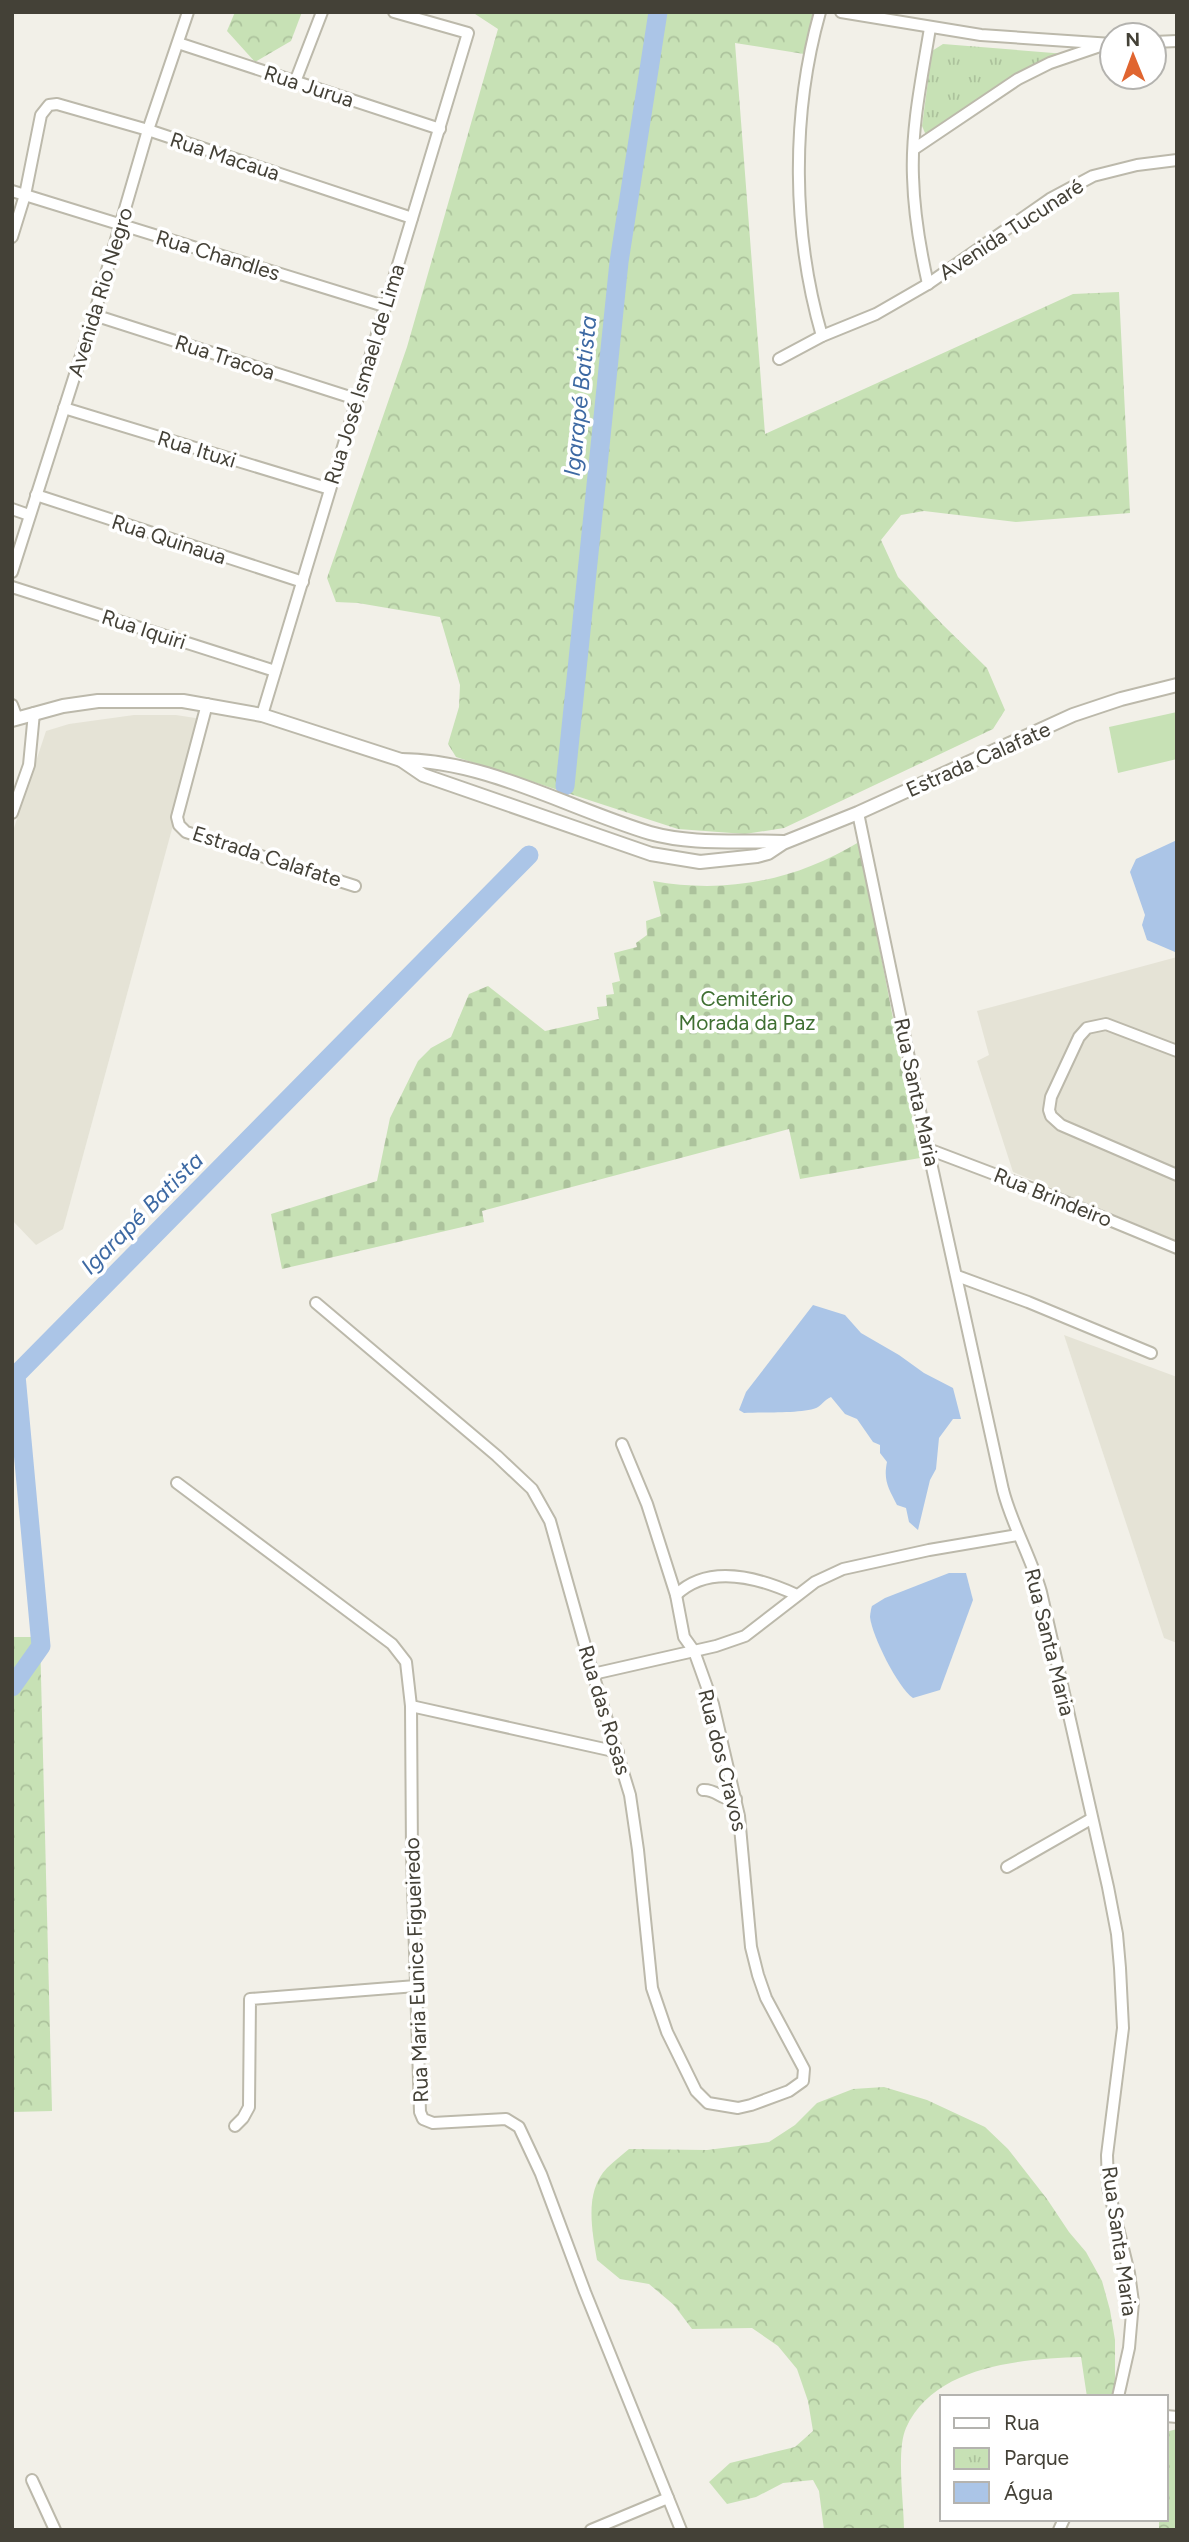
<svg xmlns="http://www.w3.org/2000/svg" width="1189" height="2542" font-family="Figtree,sans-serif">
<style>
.residential{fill:#e5e3d6}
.forest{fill:url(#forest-crowns)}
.cemetery{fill:url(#cemetery-stones)}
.park{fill:url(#park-tufts)}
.pitch{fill:#c7e1b5}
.water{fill:#abc5e7}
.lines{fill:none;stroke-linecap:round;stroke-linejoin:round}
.river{stroke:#abc5e7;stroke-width:19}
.minor-casing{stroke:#bcb9ab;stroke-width:14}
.tertiary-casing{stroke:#bcb9ab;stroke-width:16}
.minor{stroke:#fff;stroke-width:10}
.tertiary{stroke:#fff;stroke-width:12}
.labels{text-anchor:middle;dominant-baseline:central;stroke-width:7;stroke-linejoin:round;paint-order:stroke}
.street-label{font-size:21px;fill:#444137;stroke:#fff}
.park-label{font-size:21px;fill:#3f6f32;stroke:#fff}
.water-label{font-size:23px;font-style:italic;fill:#3d69a3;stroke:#fff}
</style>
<defs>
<pattern id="forest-crowns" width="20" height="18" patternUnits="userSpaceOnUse" patternTransform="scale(1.75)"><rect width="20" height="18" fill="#c7e1b5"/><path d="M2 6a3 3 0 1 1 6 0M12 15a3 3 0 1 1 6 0" fill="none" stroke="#acc29c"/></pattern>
<pattern id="cemetery-stones" width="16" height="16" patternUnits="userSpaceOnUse" patternTransform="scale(1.75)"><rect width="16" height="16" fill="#c7e1b5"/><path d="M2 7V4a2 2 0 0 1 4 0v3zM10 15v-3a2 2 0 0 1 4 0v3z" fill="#acc29c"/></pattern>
<pattern id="park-tufts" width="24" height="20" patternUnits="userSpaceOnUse" patternTransform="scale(1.75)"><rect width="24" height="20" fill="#c7e1b5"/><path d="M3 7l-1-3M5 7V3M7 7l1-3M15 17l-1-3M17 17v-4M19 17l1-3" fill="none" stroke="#acc29c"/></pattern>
</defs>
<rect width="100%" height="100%" fill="#f2f0e8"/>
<g class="residential">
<path d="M134,715H176L202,719L63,1229L36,1245L12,1220V834L46,731L69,724Z"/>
<path d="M1177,957V1241L1013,1172L977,1061L989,1055L977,1011Z"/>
<path d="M1064,1335L1177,1377V1643L1164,1638Z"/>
</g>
<g class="forest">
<path d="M235,12H302L291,41L255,62L227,31Z"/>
<path d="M472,12H813L804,54L735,43L765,434L1073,294L1119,292L1130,513L1016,522L924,511L901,515L881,540L898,577L942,624L987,668L1005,710L993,729L784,828L745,834L678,829L456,757L448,744L459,707L460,685L440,617L358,603L336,602L327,578L407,347L498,29Z"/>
<path d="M12,1637H40L52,2111L12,2112Z"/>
<path d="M884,2087L927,2100L985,2127L1008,2149L1047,2199L1069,2232L1086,2252L1102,2281L1110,2310L1115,2340V2397H1087L1081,2357C1022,2359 934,2365 906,2428C896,2450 904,2504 904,2530H824L819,2491L813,2480L783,2483L756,2497L727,2504L709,2482L730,2463L795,2447L813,2431L808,2401L797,2369L778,2346L752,2328L692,2329L674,2305L649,2284L620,2279L597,2260C592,2230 584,2192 607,2168C614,2161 622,2155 629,2149L707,2150L769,2142L795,2125L817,2103L853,2089Z"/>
<path d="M1177,2429V2530H1159V2519H1166V2432Z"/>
</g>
<path class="cemetery" d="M859,842L920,1158L800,1179L789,1129L482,1211L484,1222L282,1269L271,1214L377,1181L390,1118L418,1061L431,1048L451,1037L469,994L488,986L545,1031L599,1019L597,1007L607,1006L606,995L614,994L612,983L620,981L614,953L637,947L636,943L647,935L646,921L661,916L653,881C726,894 795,881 859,842Z"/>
<path class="park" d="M943,44L1066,54L931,135L925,133L922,126L932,51Z"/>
<path class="pitch" d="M1177,712V759L1118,773L1109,727Z"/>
<g class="water">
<path d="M1177,840V950L1175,952L1147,940L1142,925L1145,915L1130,872L1136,859Z"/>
<path d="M813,1305L845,1315L861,1333L899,1355L924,1373L953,1388L961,1419H953L939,1438L936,1469L930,1480L918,1530L909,1522L906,1508L897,1505C889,1489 883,1481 887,1462L880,1453V1445L873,1442L857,1419L845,1414L831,1397C824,1400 823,1404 818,1407C806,1414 759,1412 744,1413L739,1410L746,1392Z"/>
<path d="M949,1573H966L973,1600L940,1690L913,1698C898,1688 872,1636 870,1617C870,1616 871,1608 872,1606L885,1598Z"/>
</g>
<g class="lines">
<g class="river">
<path d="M565,786L619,262L658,12"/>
<path d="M12,1687L41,1646L16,1375L529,855"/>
</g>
<g class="minor-casing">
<g id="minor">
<path d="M820,12C791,115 792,233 822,336"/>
<path d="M841,12L981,35L1112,44"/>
<path d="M1154,42L1177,41"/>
<path d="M178,43L440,129"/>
<path d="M295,82L322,12"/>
<path d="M914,149L1018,79L1050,63L1100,46"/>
<path d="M12,191L384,306"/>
<path d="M12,237L25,195L41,115L49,105L57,104L148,130L412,218"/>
<path d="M928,284C920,249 914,213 913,177C911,128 922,77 930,28"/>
<path d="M94,315L356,399"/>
<path d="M779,359L822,336L876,314L928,284L1050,199L1093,176L1137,165L1177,160"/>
<path d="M64,408L330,489"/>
<path d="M36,495L303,582"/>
<path d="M12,509L29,515"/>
<path d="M12,572L94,315L148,130L188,12"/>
<path d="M12,587L275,671"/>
<path d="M207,704L177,817L179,825L186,832L355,886"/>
<path d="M12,705L17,718"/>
<path d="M262,715L468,33L394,12"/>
<path d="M12,813L29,765L34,713"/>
<path d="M858,813L928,1149L1003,1490C1012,1525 1031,1557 1041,1592L1108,1887L1117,1934L1120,1968L1123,2028L1107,2155L1108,2187L1129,2273L1133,2302L1129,2348L1118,2397"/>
<path d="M1177,1051L1106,1024L1087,1028L1079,1037L1051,1097L1049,1110L1051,1116L1061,1125L1177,1175"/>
<path d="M928,1149L1044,1193L1177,1248"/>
<path d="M957,1276L1028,1302L1151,1353"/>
<path d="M316,1303L497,1456L532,1489L550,1521L593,1674L630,1795L638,1850L652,1988L667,2032L696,2091L708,2103L738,2108L751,2105L789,2091L803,2081L804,2069L766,1998L758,1975L751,1947L739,1816L713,1704L694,1651L684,1637L676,1595L647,1504L622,1444"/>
<path d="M177,1483L392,1644L406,1662L411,1706L412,1854L420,2112L423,2119L433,2123L506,2119L519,2127L541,2174L585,2292L681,2530"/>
<path d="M676,1595C709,1563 760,1578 797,1595"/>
<path d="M593,1674L716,1646L745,1636L815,1582L843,1569L929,1550L1018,1535"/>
<path d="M411,1706L618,1752"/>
<path d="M703,1790C717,1789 721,1801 736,1799"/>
<path d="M1007,1867L1091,1819"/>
<path d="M235,2126L243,2118L249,2107L250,1999L416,1986"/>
<path d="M1166,2416L1177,2417"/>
<path d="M32,2480L55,2530"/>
<path d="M591,2530L668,2498"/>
<path d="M1059,2530L1064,2519"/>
</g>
</g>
<g class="tertiary-casing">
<g id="tertiary">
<path d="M12,720L63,706L98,701H183L262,715L401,760L423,775L651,854L700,862L757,856L768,853L783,843L858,813L1073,715L1121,699L1177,685"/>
<path d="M401,760C485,760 570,809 650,833C693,845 739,840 783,842"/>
</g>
</g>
<use href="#minor" class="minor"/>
<use href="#tertiary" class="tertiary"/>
</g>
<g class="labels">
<g class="street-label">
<text transform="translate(309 86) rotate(18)">Rua Jurua</text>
<text transform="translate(225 156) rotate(18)">Rua Macaua</text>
<text transform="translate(1011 229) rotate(-33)">Avenida Tucunaré</text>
<text transform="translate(218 255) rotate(17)">Rua Chandles</text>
<text transform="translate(100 292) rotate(-73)">Avenida Rio Negro</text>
<text transform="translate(225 357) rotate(18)">Rua Tracoa</text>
<text transform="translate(364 374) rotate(-73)">Rua José Ismael de Lima</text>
<text transform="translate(197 449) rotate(17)">Rua Ituxi</text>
<text transform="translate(169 539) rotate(18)">Rua Quinaua</text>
<text transform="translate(144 629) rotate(18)">Rua Iquiri</text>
<text transform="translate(978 759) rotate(-24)">Estrada Calafate</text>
<text transform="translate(267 856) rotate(18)">Estrada Calafate</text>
<text transform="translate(917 1092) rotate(78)">Rua Santa Maria</text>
<text transform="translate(1053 1197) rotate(22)">Rua Brindeiro</text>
<text transform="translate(1050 1642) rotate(76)">Rua Santa Maria</text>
<text transform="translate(605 1710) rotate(73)">Rua das Rosas</text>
<text transform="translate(723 1760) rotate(76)">Rua dos Cravos</text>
<text transform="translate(416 1970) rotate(-92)">Rua Maria Eunice Figueiredo</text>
<text transform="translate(1120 2241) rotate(82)">Rua Santa Maria</text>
</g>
<g class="park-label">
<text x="747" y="998">Cemitério<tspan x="747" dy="24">Morada da Paz</tspan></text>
</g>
<g class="water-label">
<text transform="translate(580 396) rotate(-84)">Igarapé Batista</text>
<text transform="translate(142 1213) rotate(-45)">Igarapé Batista</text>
</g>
</g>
<rect width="1189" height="2542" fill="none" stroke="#444137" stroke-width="28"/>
<rect x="940" y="2395" width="228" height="126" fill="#ffffff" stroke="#b4b3af" stroke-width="2"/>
<rect x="954" y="2418" width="35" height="10" fill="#ffffff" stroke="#b4b3af" stroke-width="2"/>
<text x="1004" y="2430" font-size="21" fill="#444137">Rua</text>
<rect x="954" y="2448" width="35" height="21" fill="url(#park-tufts)" stroke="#b4b3af" stroke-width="2"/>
<text x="1004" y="2465" font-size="21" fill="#444137">Parque</text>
<rect x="954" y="2482" width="35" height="21" fill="#abc5e7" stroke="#b4b3af" stroke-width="2"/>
<text x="1004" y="2500" font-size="21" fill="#444137">Água</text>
<g transform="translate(1133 56) rotate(359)"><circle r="33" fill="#ffffff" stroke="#b4b3af" stroke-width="2"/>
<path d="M0-5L12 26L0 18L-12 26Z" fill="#e06530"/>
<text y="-10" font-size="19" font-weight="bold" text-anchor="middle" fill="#444137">N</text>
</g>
</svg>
